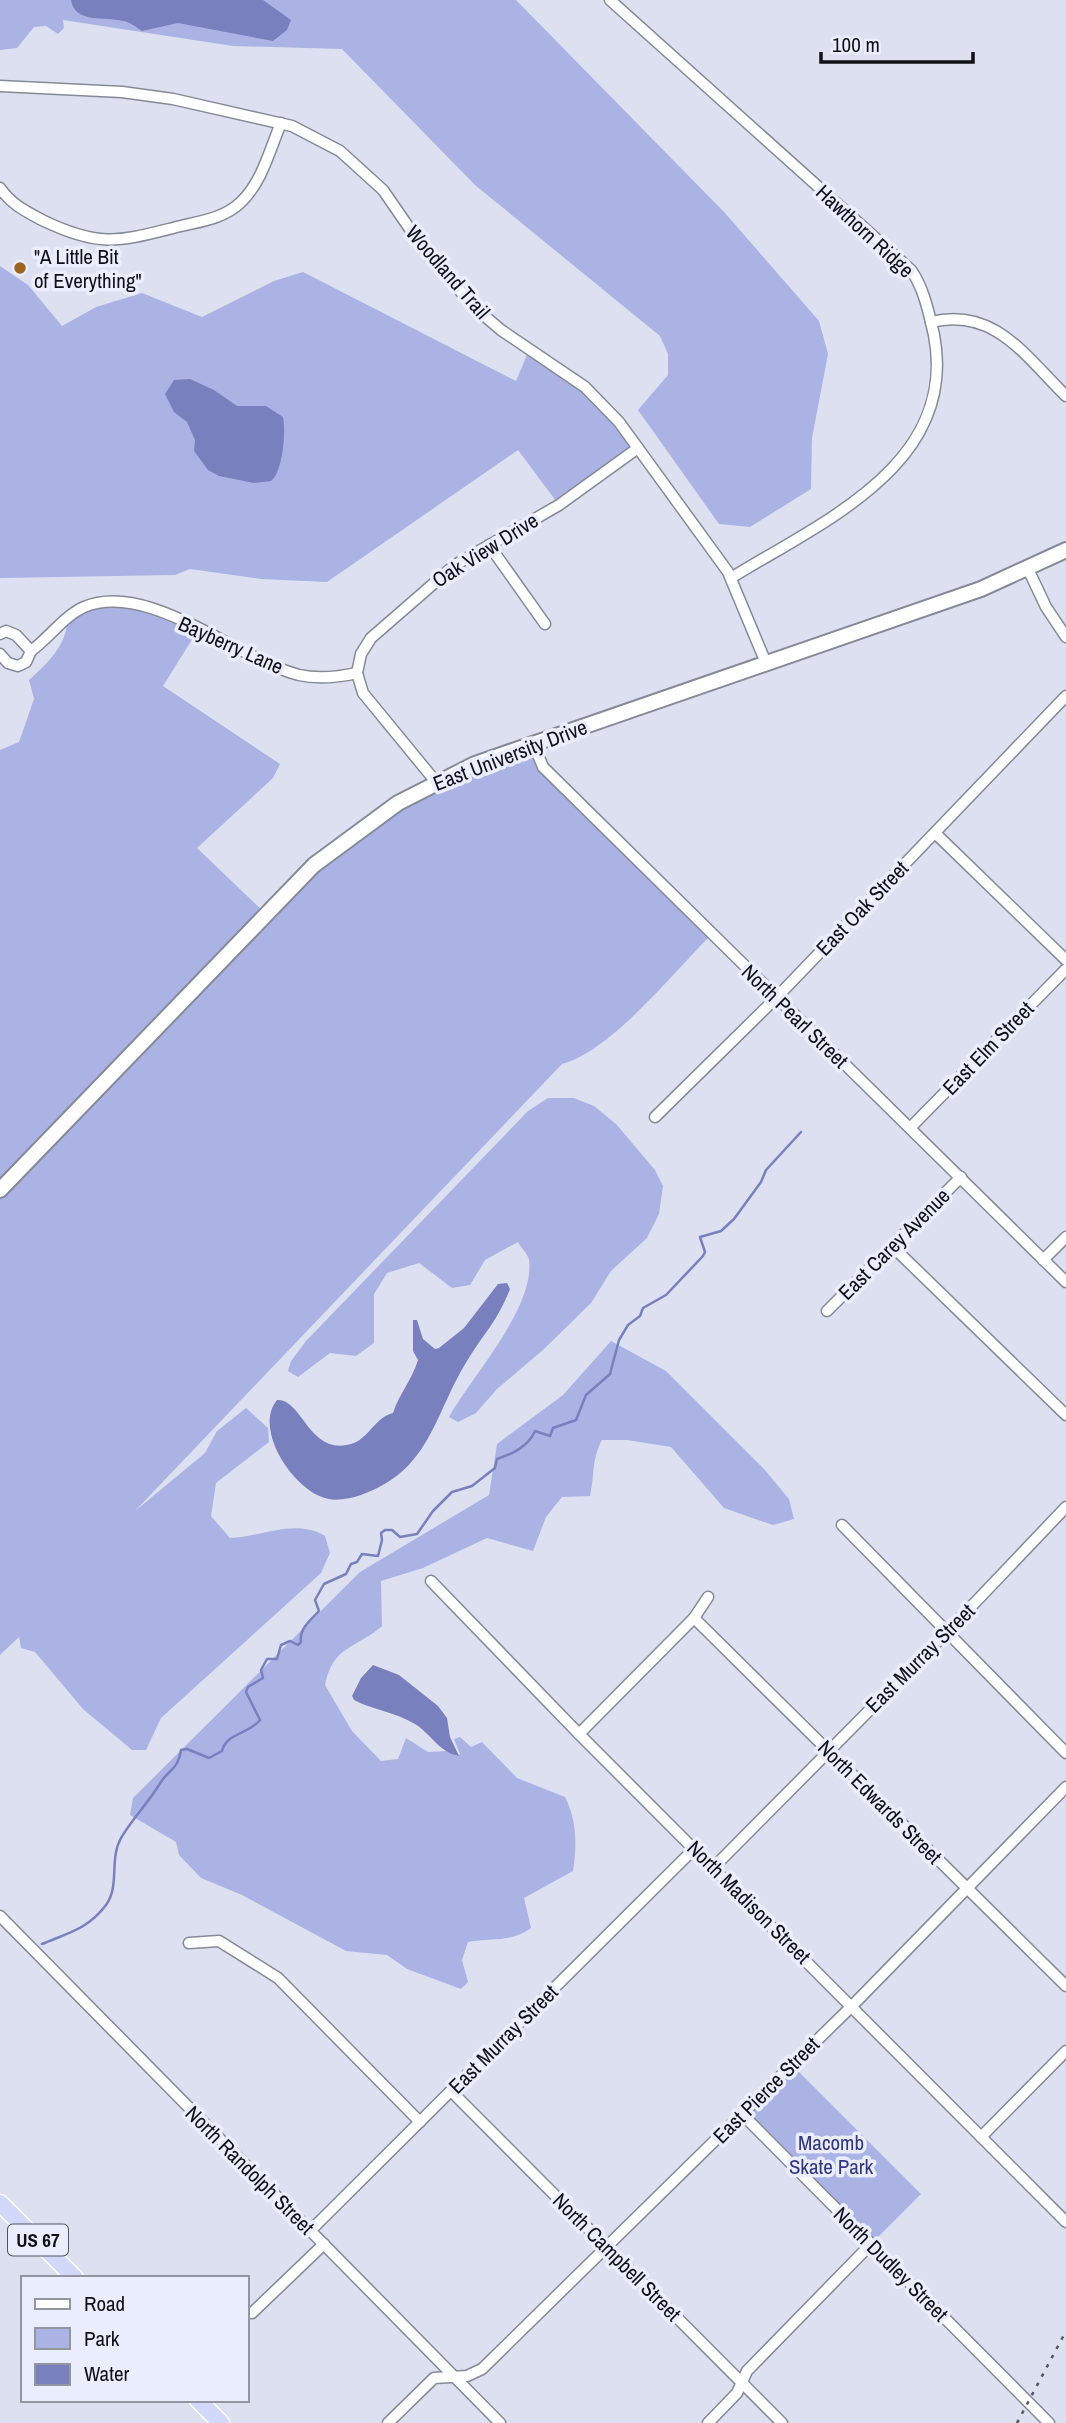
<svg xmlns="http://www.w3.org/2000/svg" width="1066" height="2423" font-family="'Archivo Narrow',sans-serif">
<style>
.green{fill:#abb3e5}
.water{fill:#7880bd}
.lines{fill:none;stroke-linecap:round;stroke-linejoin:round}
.stream{stroke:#7880bd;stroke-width:2.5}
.minor-casing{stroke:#868998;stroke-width:13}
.secondary-casing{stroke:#868998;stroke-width:18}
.trunk-casing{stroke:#fff;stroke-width:19}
.minor{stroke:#fff;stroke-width:10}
.secondary{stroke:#fff;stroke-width:14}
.trunk{stroke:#d2d8fa;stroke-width:16}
.rail{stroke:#54555e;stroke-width:2.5;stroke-dasharray:3.5 7;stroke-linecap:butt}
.poi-dot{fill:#9c651f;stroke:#eaedfe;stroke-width:2.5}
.labels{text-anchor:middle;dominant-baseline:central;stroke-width:7;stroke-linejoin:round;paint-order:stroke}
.shield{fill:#eaedfe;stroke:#51535c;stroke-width:2}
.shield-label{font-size:19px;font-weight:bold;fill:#101116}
.street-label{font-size:21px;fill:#101116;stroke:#eaedfe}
.poi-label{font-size:21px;fill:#101116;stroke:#eaedfe;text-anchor:start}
.park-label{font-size:21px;fill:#33357f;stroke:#eaedfe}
</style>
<rect width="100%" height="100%" fill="#dde0f0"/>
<g class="green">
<path d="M0,0H516L725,213L819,321L828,354L812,438L811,489L750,527L719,524L638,410L668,375V354L660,336L475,185L342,49L233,46L63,20L64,28L58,34L46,26L34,27L17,48L0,50Z"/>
<path d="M0,266L28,285L62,326L96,307L142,293L202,317L274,281L303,272L516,381L529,350L572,376L638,448L559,505L518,450L327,582L261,579L190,569L175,575L0,578Z"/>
<path d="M113,601L145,606L198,630L163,686L280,764L273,778L197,848L266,914L362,828L533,743L538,760L711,935C673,973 611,1051 562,1064L135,1511L205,1453L217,1431L246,1408L268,1428L269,1442L216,1483L211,1516L230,1538C262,1537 295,1518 325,1536L330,1553L321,1573L161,1718L146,1750H132L83,1709L35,1652L21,1648L19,1637L0,1655V750L19,742L34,699L29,680C49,662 66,646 68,618Z"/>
<path d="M548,1098H574L594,1106L616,1124L655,1170L663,1186L659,1214L647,1238L611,1271L591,1303L543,1350L497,1389L476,1413L458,1422L449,1417C472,1376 535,1308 529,1260C528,1254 521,1248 518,1242L485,1260L470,1285L452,1288L419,1263L387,1273L374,1294V1343L356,1356L330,1353L298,1377L288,1371L291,1361L306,1341L528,1111Z"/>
<path d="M611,1341L666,1371L764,1469L789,1499L794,1519L773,1525L724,1508L671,1447L627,1440H602C591,1461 595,1474 590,1496L562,1497L546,1517L533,1551L487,1538L423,1568L381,1581L382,1626C356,1649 333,1645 325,1685L352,1731L381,1761L398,1759L406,1738L428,1752L447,1751L456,1756L460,1754L454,1739L460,1737L471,1747L482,1742L517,1778L565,1797C577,1820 577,1846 573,1871L524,1898L531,1928C510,1943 493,1937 468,1942L462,1960L468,1982L461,1989L407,1969L387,1955L346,1951L242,1895L201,1878L179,1855L176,1842L130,1815L133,1798L360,1572L489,1495L497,1444L563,1395Z"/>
<path d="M792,2065L921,2194L871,2244L742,2114Z"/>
</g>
<g class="water">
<path d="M71,0H263L291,20L287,30L273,41L178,23L142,31C136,27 130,22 123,21C104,16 75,24 71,0Z"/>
<path d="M190,379L214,390L237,406H266L283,417C286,432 283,471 271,481L254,483L219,476L208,470L194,451L195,440L187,422L174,412L165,394L174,380Z"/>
<path d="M507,1283L510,1289C497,1322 484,1333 467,1361C433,1416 431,1470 361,1495C353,1498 337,1501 329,1499C296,1494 252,1430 277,1400C303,1398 309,1459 354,1443C369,1437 376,1417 393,1413C399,1394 412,1380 418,1360L413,1351V1320H417L423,1339L435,1349L439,1348L464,1328L498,1284Z"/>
<path d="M373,1665L399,1675L438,1706L447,1718L450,1737L459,1756C440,1753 430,1733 415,1724C395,1712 373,1710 354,1700L352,1696L361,1678Z"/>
</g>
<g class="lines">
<path class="stream" d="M42,1944C68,1933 88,1929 106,1905C120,1886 109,1859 121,1838C132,1819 148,1803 159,1785C167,1770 178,1771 181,1750L187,1749L209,1758L222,1751C227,1732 248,1735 260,1720L246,1692L248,1687L263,1678L261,1670L267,1659H277L281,1645L290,1641L298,1645L301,1642C299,1628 311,1620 319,1611L315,1600L324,1584L346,1574L351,1564L357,1562L362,1554L378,1556L382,1540L381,1533L385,1530H392L400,1537L417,1534L433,1511L452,1492L472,1486L495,1468L497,1459C512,1454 528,1447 535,1431L550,1436L553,1428L576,1420L586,1395L610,1374L619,1340L628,1325L640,1316L643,1308L666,1295L703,1256L705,1252L700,1237L721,1231L734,1219L761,1182L766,1170L801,1132"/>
<g class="minor-casing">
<g id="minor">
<path d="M610,0L911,270C924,288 929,314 934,335C959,465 821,522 731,578"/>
<path d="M0,86L122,92L173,99L292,126L340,151L383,190L423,248L474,307L501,330L585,387L619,422L728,572L766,663"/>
<path d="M0,188C11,204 25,211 42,220C102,249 120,241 181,226C202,221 224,218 240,203C262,183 270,149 281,123"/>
<path d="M931,322C995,307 1025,356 1066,396"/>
<path d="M489,545L545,624"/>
<path d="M1028,569L1046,607L1066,637"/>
<path d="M0,634L6,631L16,635L31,651L26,662L18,666L8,663L0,654"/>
<path d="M31,651C49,638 64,616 84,607C148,580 237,659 299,675C317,679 339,677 357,673"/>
<path d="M533,743L543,767L1066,1282"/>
<path d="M436,782L363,693L357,673L361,654L371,638L455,565L559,505L638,448"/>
<path d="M935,833L1066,960"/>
<path d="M655,1117L777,997L1066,696"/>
<path d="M910,1128L1066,969"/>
<path d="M893,1247L1066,1415"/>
<path d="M1043,1260L1066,1237"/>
<path d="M827,1311L961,1177"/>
<path d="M842,1525L1066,1753"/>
<path d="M431,1581L579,1734L1066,2222"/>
<path d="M694,1618L1066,1986"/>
<path d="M579,1734L694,1618L708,1597"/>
<path d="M714,1867L947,1632L1066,1507"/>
<path d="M0,1916L500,2423"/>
<path d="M189,1943L219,1941L278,1978L420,2122"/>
<path d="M451,2091L782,2423"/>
<path d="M742,2114L1049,2423"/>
<path d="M981,2137L1066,2051"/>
<path d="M311,2230L695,1848"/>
<path d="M252,2313L324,2244"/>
<path d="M388,2423L434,2378L467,2376L482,2369L852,2006L1066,1787"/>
<path d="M708,2423L737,2393L747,2371L871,2244"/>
</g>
</g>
<g class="secondary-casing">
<path id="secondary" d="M0,1190L314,865L398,803L475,764L981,589L1066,550"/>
</g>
<g class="trunk-casing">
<g id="trunk">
<path d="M0,2203L75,2278"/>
<path d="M198,2400L221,2423"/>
</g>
</g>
<use href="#minor" class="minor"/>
<use href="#secondary" class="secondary"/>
<use href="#trunk" class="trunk"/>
<path class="rail" d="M1017,2423L1066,2331"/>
</g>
<circle class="poi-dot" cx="20" cy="268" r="7"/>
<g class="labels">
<rect class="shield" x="8" y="2224.5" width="60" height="31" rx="5"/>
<g class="shield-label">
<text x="38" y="2240">US 67</text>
</g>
<g class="street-label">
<text transform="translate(865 231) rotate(43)">Hawthorn Ridge</text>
<text transform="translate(448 272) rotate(49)">Woodland Trail</text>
<text transform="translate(485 550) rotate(-32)">Oak View Drive</text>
<text transform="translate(231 645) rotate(24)">Bayberry Lane</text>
<text transform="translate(510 755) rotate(-21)">East University Drive</text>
<text transform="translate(862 908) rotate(-46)">East Oak Street</text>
<text transform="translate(795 1016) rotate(44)">North Pearl Street</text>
<text transform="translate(988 1048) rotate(-46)">East Elm Street</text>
<text transform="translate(894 1244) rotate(-45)">East Carey Avenue</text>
<text transform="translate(920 1658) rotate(-45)">East Murray Street</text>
<text transform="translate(880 1802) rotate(45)">North Edwards Street</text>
<text transform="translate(749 1902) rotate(45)">North Madison Street</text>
<text transform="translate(503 2039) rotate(-45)">East Murray Street</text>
<text transform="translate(766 2090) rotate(-45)">East Pierce Street</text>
<text transform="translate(250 2170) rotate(45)">North Randolph Street</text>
<text transform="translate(617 2257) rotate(45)">North Campbell Street</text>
<text transform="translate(891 2264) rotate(45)">North Dudley Street</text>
</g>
<g class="poi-label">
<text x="34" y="256">"A Little Bit<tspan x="34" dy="24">of Everything"</tspan></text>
</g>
<g class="park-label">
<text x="831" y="2142">Macomb<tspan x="831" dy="24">Skate Park</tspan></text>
</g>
</g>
<rect x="21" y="2276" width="228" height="126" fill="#eaedfe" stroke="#9395a1" stroke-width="2"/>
<rect x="35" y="2299" width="35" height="10" fill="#ffffff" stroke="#9395a1" stroke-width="2"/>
<text x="84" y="2311" font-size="21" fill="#101116">Road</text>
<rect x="35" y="2328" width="35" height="21" fill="#abb3e5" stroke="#9395a1" stroke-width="2"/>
<text x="84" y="2346" font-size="21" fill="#101116">Park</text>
<rect x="35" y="2364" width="35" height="21" fill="#7880bd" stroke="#9395a1" stroke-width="2"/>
<text x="84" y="2381" font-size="21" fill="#101116">Water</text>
<path d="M821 52v10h152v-10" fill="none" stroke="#101116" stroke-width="3.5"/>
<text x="832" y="52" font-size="21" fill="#101116" stroke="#eaedfe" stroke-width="5" paint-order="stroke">100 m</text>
</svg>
